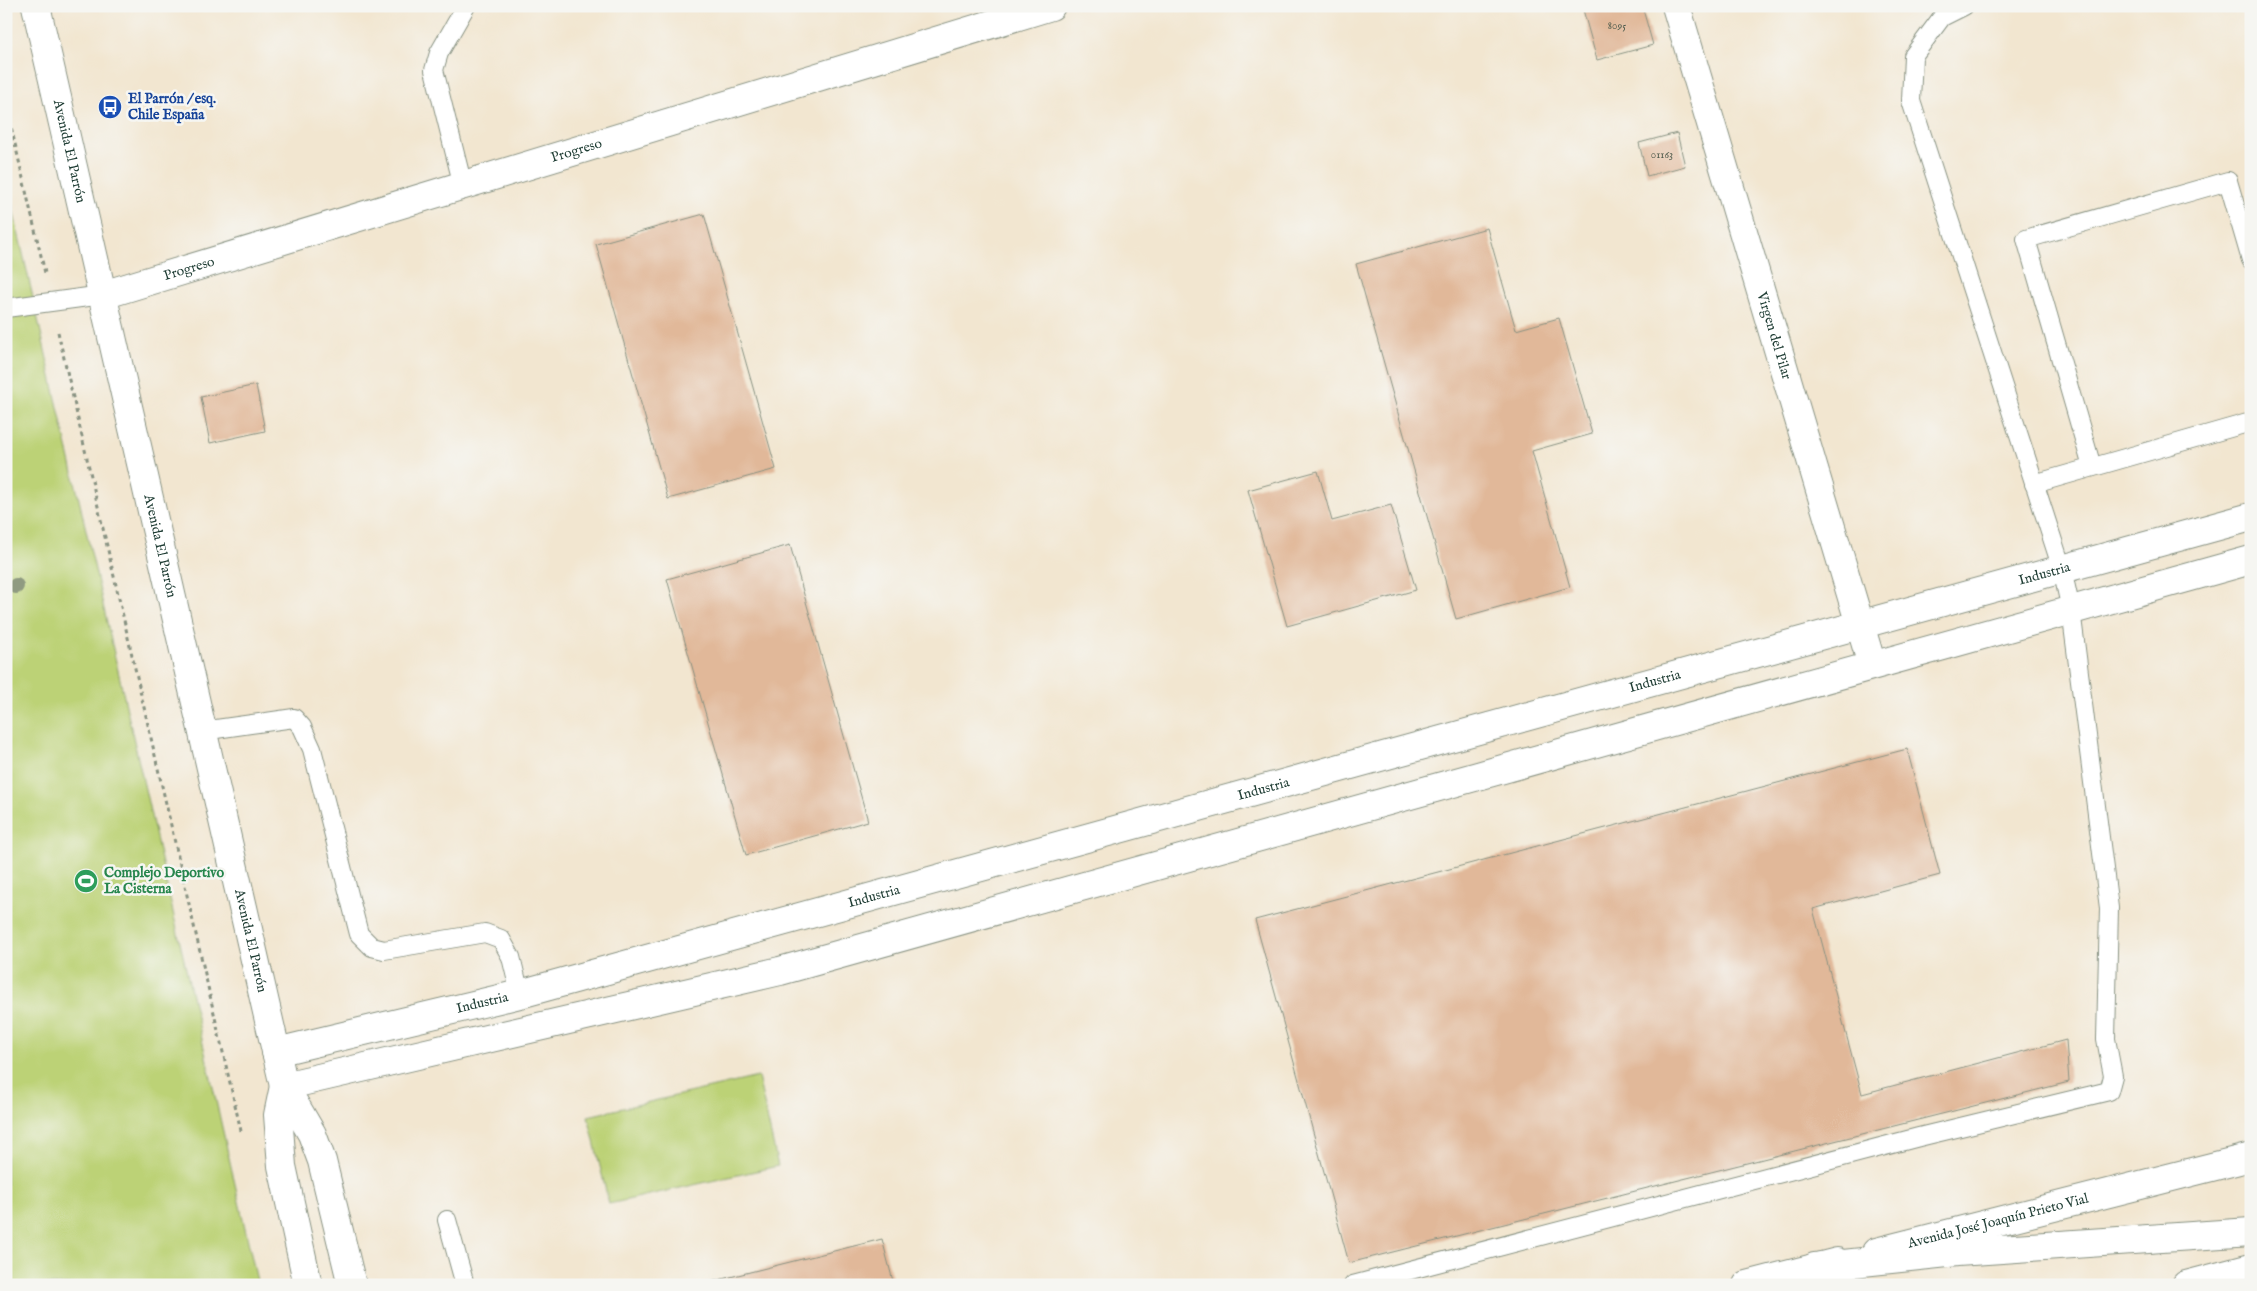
<svg xmlns="http://www.w3.org/2000/svg" width="2257" height="1291" font-family="'IM FELL English',serif">
<style>
.green{fill:#bcd276;stroke:#6e8855}
.building{fill:#e1b899}
.lines{fill:none;stroke-linecap:round;stroke-linejoin:round}
.service-casing{stroke:#889282;stroke-width:20}
.minor-casing{stroke:#889282;stroke-width:30}
.secondary-casing{stroke:#889282;stroke-width:30}
.motorway-casing{stroke:#889282;stroke-width:30}
.path{stroke:#889282;stroke-width:3;stroke-dasharray:4 4;stroke-linecap:butt}
.service{stroke:#fff;stroke-width:18}
.minor{stroke:#fff;stroke-width:28}
.secondary{stroke:#fff;stroke-width:28}
.motorway{stroke:#fff;stroke-width:28}
.tree{fill:#8f9a81}
.labels{text-anchor:middle;dominant-baseline:central;stroke-width:5;stroke-linejoin:round;paint-order:stroke}
.number-label{font-size:11px;fill:#505c4d}
.transit-label{font-size:14px;font-weight:bold;fill:#164399;stroke:#f6f6f2;text-anchor:start}
.street-label{font-size:14px;fill:#1f3d34;stroke:#f6f6f2}
.leisure-label{font-size:14px;font-weight:bold;fill:#27864d;stroke:#f6f6f2;text-anchor:start}
</style>
<rect width="100%" height="100%" fill="#f6f6f2"/>
<filter id="ink" filterUnits="userSpaceOnUse"><feTurbulence type="fractalNoise" baseFrequency=".02" numOctaves="2"/><feDisplacementMap in="SourceGraphic" scale="10" xChannelSelector="R" yChannelSelector="G"/><feConvolveMatrix kernelMatrix="1 2 1 2 8 2 1 2 1" color-interpolation-filters="sRGB"/></filter>
<filter id="wash" filterUnits="userSpaceOnUse"><feTurbulence type="fractalNoise" baseFrequency=".0096" numOctaves="4" result="noise"/><feDisplacementMap in="SourceGraphic" scale="20" xChannelSelector="R" yChannelSelector="G"/><feGaussianBlur stdDeviation="1.12" result="paint"/><feColorMatrix in="noise" values="0 0 0 0 0 0 0 0 0 0 0 0 0 0 0 0 0 1.4 0 .05"/><feComposite in="paint" operator="in"/></filter>
<g filter="url(#wash)">
<rect width="100%" height="100%" fill="#f2e6d0"/>
<g class="green">
<path d="M6,179L258,1285H6Z"/>
<path d="M758,1077L778,1166L609,1204L588,1116Z"/>
</g>
<g id="blocks">
<g class="building">
<path d="M1582,6H1642L1653,45L1597,60Z"/>
<path d="M1677,133L1685,166L1647,176L1639,143Z"/>
<path d="M704,214L776,469L668,499L596,244Z"/>
<path d="M1487,228L1516,330L1559,318L1592,434L1532,451L1570,587L1456,619L1356,264Z"/>
<path d="M256,385L265,431L210,443L201,397Z"/>
<path d="M1318,471L1332,521L1391,505L1416,590L1287,626L1248,490Z"/>
<path d="M790,545L868,821L746,855L667,579Z"/>
<path d="M1907,749L1940,875L1813,909L1862,1094L2066,1040L2069,1082L1349,1263L1255,920Z"/>
<path d="M882,1239L894,1285H703L702,1284Z"/>
</g>
</g>
</g>
<g filter="url(#ink)">
<use href="#blocks" fill-opacity="0" stroke="#889282" stroke-width="1"/>
<g class="lines">
<g class="service-casing">
<g id="service">
<path d="M463,186L434,70L439,53L466,6"/>
<path d="M6,308L103,295"/>
<path d="M2092,467L2026,239L2228,181L2251,260"/>
<path d="M2034,484L2251,422"/>
<path d="M202,731L294,718L302,727L312,749L359,934L372,947L384,950L485,933L501,939L511,957L520,994"/>
<path d="M447,1220L465,1285"/>
<path d="M1353,1285L1919,1137L2109,1091L2113,1076L2106,1039L2109,908L2071,610L2062,569L1911,101L1913,56L1942,17L1964,6"/>
</g>
</g>
<g class="minor-casing">
<g id="minor">
<path id="s1" d="M1676,6L1872,665"/>
<path id="s2" d="M103,295L1051,6"/>
<path id="s3" d="M276,1052L520,994L2251,517"/>
<path d="M284,1086L780,971L2251,560"/>
</g>
</g>
<g class="secondary-casing">
<g id="secondary">
<path id="s4" d="M36,6L284,1086L312,1134L322,1161L352,1285"/>
<path d="M284,1086L278,1115L282,1166L308,1285"/>
<path id="s5" d="M1876,1252L2251,1157"/>
<path d="M1747,1285L1837,1262"/>
</g>
</g>
<g class="motorway-casing">
<g id="motorway">
<path d="M1815,1267L1957,1252L2251,1232"/>
<path d="M2186,1285L2251,1268"/>
</g>
</g>
<g class="path">
<path d="M6,105L45,273"/>
<path d="M58,332L241,1131"/>
</g>
<use href="#service" class="service"/>
<use href="#minor" class="minor"/>
<use href="#secondary" class="secondary"/>
<use href="#motorway" class="motorway"/>
</g>
<circle class="tree" cx="16" cy="586" r="8"/>
</g>
<defs>
<g id="bus-disc" transform="scale(1.25)"><circle r="9.5" fill="#1a4fb4" stroke="#f6f6f2"/><path d="M-5-6H5V4H4V6H2V4H-2V6H-4V4H-5ZM-3.5-4V0h7V-4ZM-3.5 1.2v1.5H-2V1.2ZM2 1.2v1.5H3.5V1.2Z" fill="#fff"/></g>
<g id="stadium-disc" transform="scale(1.25)"><circle r="9.5" fill="#2e9e5b" stroke="#f6f6f2"/><path d="M0-5a6.5 5 0 1 0 0 10a6.5 5 0 1 0 0-10ZM-3.5-1.8h7v3.6h-7Z" fill="#fff"/></g>
</defs>
<g fill-rule="evenodd">
<use href="#bus-disc" x="110" y="107"/>
<use href="#stadium-disc" x="86" y="881"/>
</g>
<g class="labels">
<g class="number-label">
<text x="1617" y="26">8095</text>
<text x="1662" y="155">01163</text>
</g>
<g class="transit-label">
<text x="128" y="99">El Parrón / esq.<tspan x="128" dy="16">Chile España</tspan></text>
</g>
<g class="street-label">
<text stroke="none"><textPath href="#s4" startOffset="149">Avenida El Parrón</textPath></text>
<text stroke="none"><textPath href="#s2" startOffset="495">Progreso</textPath></text>
<text stroke="none"><textPath href="#s2" startOffset="90">Progreso</textPath></text>
<text stroke="none"><textPath href="#s1" startOffset="344">Virgen del Pilar</textPath></text>
<text stroke="none"><textPath href="#s4" startOffset="554">Avenida El Parrón</textPath></text>
<text stroke="none"><textPath href="#s3" startOffset="1832">Industria</textPath></text>
<text stroke="none"><textPath href="#s3" startOffset="1428">Industria</textPath></text>
<text stroke="none"><textPath href="#s3" startOffset="1022">Industria</textPath></text>
<text stroke="none"><textPath href="#s3" startOffset="618">Industria</textPath></text>
<text stroke="none"><textPath href="#s4" startOffset="959">Avenida El Parrón</textPath></text>
<text stroke="none"><textPath href="#s3" startOffset="212">Industria</textPath></text>
<text stroke="none"><textPath href="#s5" startOffset="126">Avenida José Joaquín Prieto Vial</textPath></text>
</g>
<g class="leisure-label">
<text x="104" y="873">Complejo Deportivo<tspan x="104" dy="16">La Cisterna</tspan></text>
</g>
</g>
<rect width="2257" height="1291" fill="none" stroke="#f6f6f2" stroke-width="25"/>
</svg>
